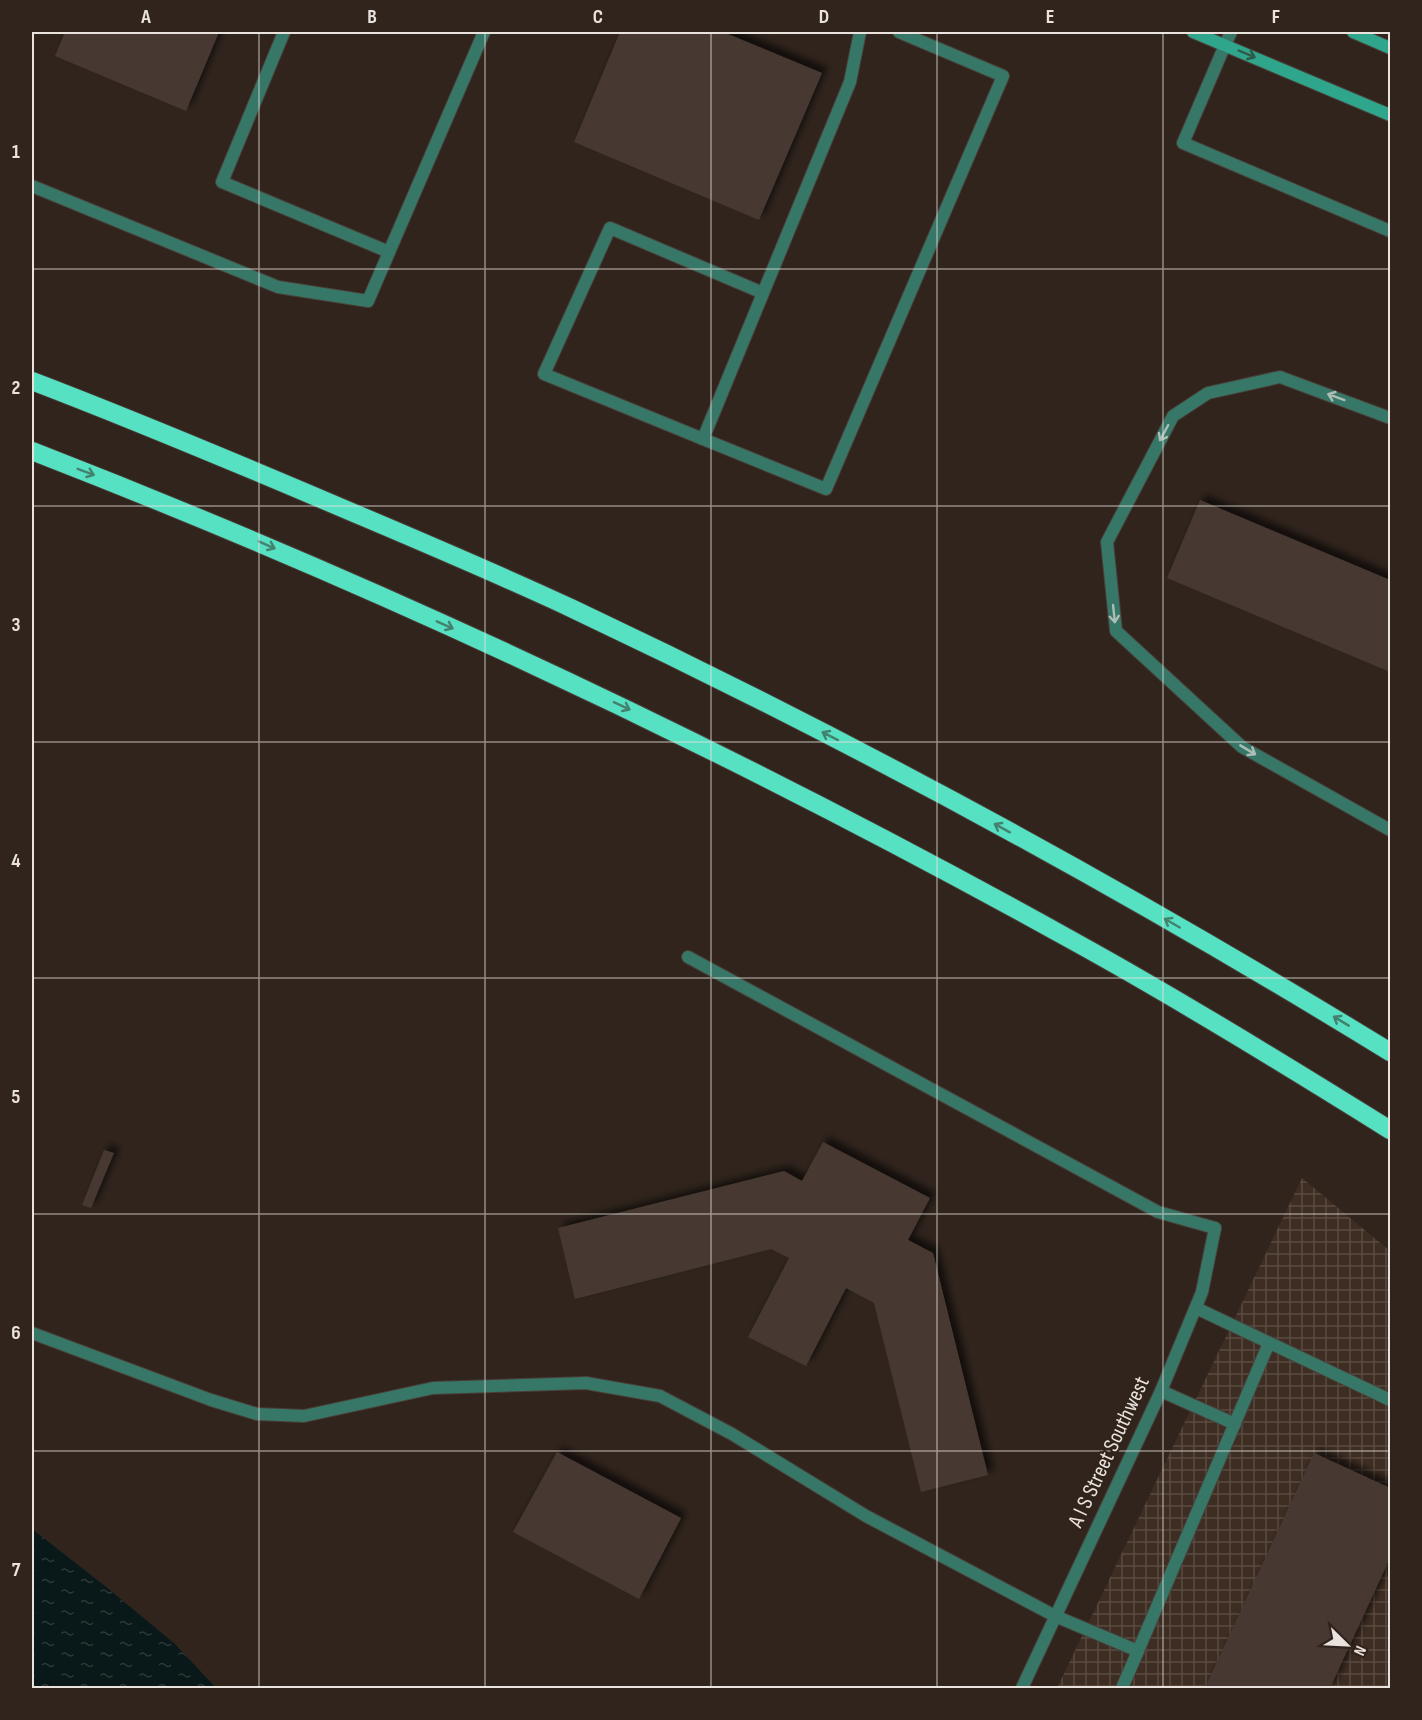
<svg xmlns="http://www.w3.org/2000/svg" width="1422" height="1720" font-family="'Sofia Sans Condensed',sans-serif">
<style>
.industrial{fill:url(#industrial-grid)}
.water{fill:url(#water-ripples)}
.building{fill:#463933;filter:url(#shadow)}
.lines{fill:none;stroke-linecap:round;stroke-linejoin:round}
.service-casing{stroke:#4a3f38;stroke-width:14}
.minor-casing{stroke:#4a3f38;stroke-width:14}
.secondary-casing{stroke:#4a3f38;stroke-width:14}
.motorway-casing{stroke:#4a3f38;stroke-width:20}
.service{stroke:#367768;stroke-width:12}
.minor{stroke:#367768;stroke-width:12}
.secondary{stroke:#2fa58c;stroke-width:12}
.motorway{stroke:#57e1c3;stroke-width:18}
.oneway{stroke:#305849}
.oneway2{stroke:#abbdb4}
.oneway3{stroke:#448270}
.grid{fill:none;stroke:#eae2dd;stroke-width:1.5;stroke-opacity:0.55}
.labels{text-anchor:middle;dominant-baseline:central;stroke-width:4.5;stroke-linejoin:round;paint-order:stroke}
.street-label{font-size:22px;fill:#eae2dd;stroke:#30241d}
.neatline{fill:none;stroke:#eae2dd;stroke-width:2}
.grid-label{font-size:20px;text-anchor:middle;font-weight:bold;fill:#eae2dd}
</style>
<defs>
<pattern id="industrial-grid" width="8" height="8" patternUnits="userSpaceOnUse" patternTransform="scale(1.5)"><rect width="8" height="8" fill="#3e2d22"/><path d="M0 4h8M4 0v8" fill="none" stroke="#5a4b42"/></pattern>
<pattern id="water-ripples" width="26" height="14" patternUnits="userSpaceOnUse" patternTransform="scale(1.5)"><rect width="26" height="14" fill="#091818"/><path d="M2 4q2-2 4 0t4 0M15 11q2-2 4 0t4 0" fill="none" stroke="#2d3939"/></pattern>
<filter id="shadow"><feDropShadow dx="5.5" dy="-5.5" stdDeviation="3" flood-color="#0009"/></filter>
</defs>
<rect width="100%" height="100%" fill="#30241d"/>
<path class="industrial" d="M1302,1178L1390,1251V1688H1057Z"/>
<path class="water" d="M32,1529L105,1586L175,1644L216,1688H32Z"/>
<g class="building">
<path d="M65,32H219L186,111L55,56Z"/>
<path d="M620,32H723L822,73L759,220L574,142Z"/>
<path d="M1200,500L1390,580V672L1167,578Z"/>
<path d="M823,1142L930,1198L908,1240L933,1253L988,1475L921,1492L874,1303L846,1288L806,1366L748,1337L789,1258L771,1249L575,1299L558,1228L784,1171L802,1181Z"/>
<path d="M104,1150L114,1153L91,1208L82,1205Z"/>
<path d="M557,1452L681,1518L639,1599L513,1532Z"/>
<path d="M1314,1453L1390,1488V1558L1330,1688H1205Z"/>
</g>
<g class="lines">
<g class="service-casing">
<g id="service">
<path d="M284,32L222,182L389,252"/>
<path d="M1225,45L1183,143L1390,231"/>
<path d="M32,186L278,287L368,301L484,32"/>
<path d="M763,293L610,228L544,374L703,439L850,82L860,32"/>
<path d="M1390,418L1280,377L1208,393L1173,416L1107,542L1116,631L1242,747L1390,830"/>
<path d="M703,439L826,489L1003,76L899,32"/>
<path d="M688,957L1158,1212L1215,1228"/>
<path d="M1196,1308L1390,1400"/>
<path d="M32,1333L211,1400L257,1414L304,1416L433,1388L586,1383L660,1396L732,1434L866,1516L1055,1616L1138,1651L1122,1688"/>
<path d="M1161,1391L1235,1424"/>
<path d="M1138,1651L1269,1343"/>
</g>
</g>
<g class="minor-casing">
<g id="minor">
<path d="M1225,45L1231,32"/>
<path d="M1022,1688L1161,1391L1202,1292L1215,1228"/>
</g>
</g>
<g class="secondary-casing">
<g id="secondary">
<path d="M1193,32L1390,115"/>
<path d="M1353,32L1390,48"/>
</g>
</g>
<g class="motorway-casing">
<g id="motorway">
<path d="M32,381C134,420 234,462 335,505C415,539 494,572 573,609C853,741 1126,890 1390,1052"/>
<path d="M32,451C390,590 739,755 1075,942C1182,1001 1286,1065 1390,1130"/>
</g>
</g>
<use href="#service" class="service"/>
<use href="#minor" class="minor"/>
<use href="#secondary" class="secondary"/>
<use href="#motorway" class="motorway"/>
</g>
<defs><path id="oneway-shaft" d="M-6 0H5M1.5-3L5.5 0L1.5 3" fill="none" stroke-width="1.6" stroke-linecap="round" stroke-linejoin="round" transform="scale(1.5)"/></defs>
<use class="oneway" href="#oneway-shaft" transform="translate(1247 54) rotate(23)"/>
<g class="oneway2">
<use href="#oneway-shaft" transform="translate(1336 397) rotate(-160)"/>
<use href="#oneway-shaft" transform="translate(1164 433) rotate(118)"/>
<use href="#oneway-shaft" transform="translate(1114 614) rotate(84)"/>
<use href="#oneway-shaft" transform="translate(1248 750) rotate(31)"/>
</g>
<g class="oneway3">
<use href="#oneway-shaft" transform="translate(86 472) rotate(21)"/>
<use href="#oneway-shaft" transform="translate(267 545) rotate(24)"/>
<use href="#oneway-shaft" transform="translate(445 625) rotate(24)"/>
<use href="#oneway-shaft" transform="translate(622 706) rotate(25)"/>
<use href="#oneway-shaft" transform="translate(830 736) rotate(-153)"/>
<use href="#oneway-shaft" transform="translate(1002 828) rotate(-151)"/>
<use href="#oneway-shaft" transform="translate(1172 923) rotate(-150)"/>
<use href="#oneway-shaft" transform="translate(1341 1021) rotate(-149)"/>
</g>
<path class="grid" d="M259,32V1688M485,32V1688M711,32V1688M937,32V1688M1163,32V1688M32,269H1390M32,506H1390M32,742H1390M32,978H1390M32,1214H1390M32,1451H1390"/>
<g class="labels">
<g class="street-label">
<text transform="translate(1109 1452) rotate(-65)">A I S Street Southwest</text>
</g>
</g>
<rect width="1422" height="1720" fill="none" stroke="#30241d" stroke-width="66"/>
<g transform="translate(1347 1645) rotate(114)" stroke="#30241d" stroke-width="4.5" paint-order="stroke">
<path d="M0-4.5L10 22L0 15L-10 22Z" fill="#eae2dd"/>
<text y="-9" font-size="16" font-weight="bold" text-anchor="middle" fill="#eae2dd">N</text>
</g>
<rect x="33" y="33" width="1356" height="1654" class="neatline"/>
<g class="grid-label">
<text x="146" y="23">A</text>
<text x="372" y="23">B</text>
<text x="598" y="23">C</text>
<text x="824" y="23">D</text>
<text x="1050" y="23">E</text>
<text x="1276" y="23">F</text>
<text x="16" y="158">1</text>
<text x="16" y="394">2</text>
<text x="16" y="631">3</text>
<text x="16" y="867">4</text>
<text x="16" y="1103">5</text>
<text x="16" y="1339">6</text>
<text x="16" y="1576">7</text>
</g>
</svg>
